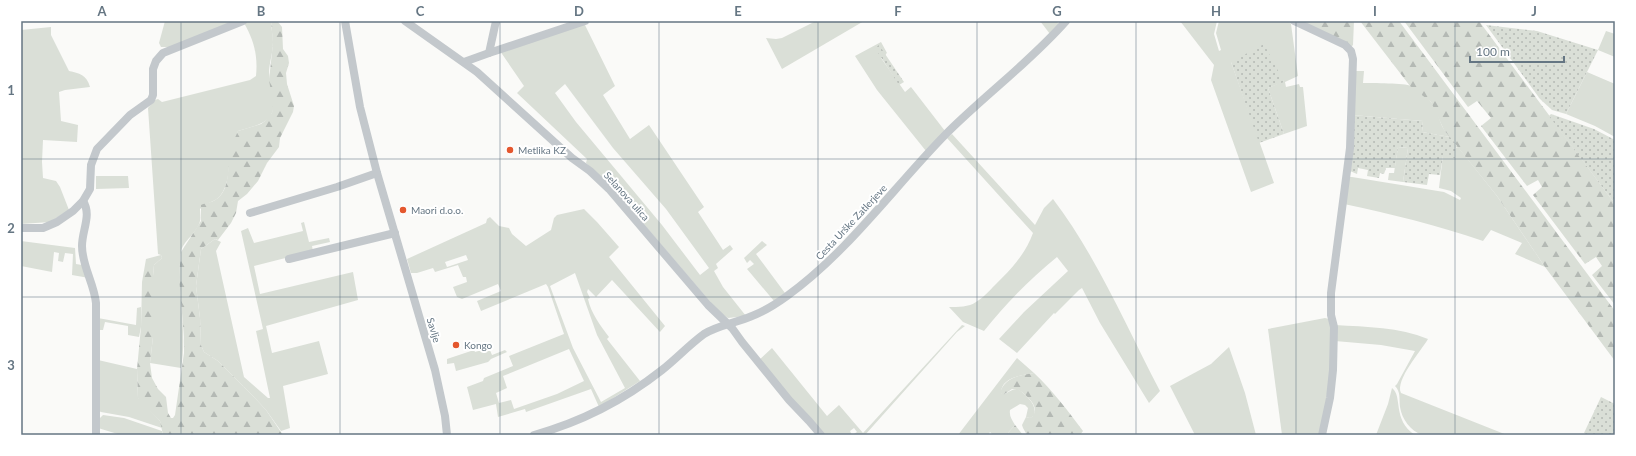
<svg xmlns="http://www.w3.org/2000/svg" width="1636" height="456" font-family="Lato,sans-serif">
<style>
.grass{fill:#dadfd7;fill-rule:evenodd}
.forest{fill:url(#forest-firs)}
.garden{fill:url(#garden-dots)}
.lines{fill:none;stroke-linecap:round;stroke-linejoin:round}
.minor{stroke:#c3c8cc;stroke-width:8}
.grid{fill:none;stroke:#657683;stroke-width:1;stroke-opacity:0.55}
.poi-dot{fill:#e4572e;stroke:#fff;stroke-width:1.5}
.labels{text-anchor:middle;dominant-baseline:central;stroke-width:4;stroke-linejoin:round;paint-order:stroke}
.poi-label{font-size:10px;fill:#657683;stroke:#fff;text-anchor:start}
.street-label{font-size:10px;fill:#657683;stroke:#fff}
.neatline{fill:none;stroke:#657683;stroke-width:1.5}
.grid-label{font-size:13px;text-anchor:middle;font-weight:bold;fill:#657683}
</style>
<defs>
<pattern id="forest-firs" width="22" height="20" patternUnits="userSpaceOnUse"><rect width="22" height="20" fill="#dadfd7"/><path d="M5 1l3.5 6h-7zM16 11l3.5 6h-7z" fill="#b4b9b4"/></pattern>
<pattern id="garden-dots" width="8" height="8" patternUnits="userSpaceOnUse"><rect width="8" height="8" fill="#dadfd7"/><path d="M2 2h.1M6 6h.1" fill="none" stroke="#b4b9b4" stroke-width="1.8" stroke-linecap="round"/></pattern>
</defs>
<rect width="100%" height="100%" fill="#fafaf8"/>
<g class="grass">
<path d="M165,21H238L171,47H161L159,43Z"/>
<path d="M249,21H271C271,28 273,35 273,42C273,53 269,63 269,73C270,84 276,103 272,113C267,125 249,127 238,131C235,141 232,150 230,159C228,171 229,185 220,196C214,203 206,202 200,209C200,213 201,218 200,221C198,232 182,242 181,252C176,291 188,330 181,368L150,363L153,337V276L154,265L162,258L161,255L158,254L148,108L155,100L158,99L162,102L250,80L256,76C258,56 254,40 244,23Z"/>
<path d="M816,21H864L782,69L766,38L776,39L782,38Z"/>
<path d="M1040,21H1056L1059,24L1050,34Z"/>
<path d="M1180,21H1217L1214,34L1219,51L1221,50L1216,33L1219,21H1289L1291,24L1298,76L1285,82L1286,87L1299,84L1300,87H1303L1307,126L1284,134L1268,88L1284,81L1231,62L1274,183L1251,192L1211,80L1214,65Z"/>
<path d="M584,23L615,86L603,95L630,139L649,125L704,207L698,212L723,250L730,245L733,249L716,264L718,268L714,271L723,287L746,316L728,318L718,311L619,195L586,163L587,159L517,93L524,86L500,51ZM565,84L613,148L666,209L709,268L700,275L662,225L576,122L555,93Z"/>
<path d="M51,27V35L69,71C79,73 87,75 90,87L65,90L59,92L61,121L78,125L77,142L43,140L42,162L43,178L56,181L60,187L69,210L50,222L21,224V30Z"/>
<path d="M1606,31L1615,34V57L1598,50Z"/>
<path d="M881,42L887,53L881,58L905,92L911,87L945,131L926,151L877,90L855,56Z"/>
<path d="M1355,71H1364L1363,83C1372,83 1405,83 1411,86C1418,90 1431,99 1434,107C1441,119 1439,125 1450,137L1422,132L1423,121L1352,115Z"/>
<path d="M1587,72L1615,84V137L1595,126L1566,114Z"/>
<path d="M952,134L1035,225L1044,208L1053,199C1097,257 1126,326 1160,391L1149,403L1100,323L1082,288L1079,290L1055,314L1054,313L1017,353L999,339L1024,312L1068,271L1057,257C1030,279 1006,303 984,331L963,322L949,307C958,307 969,307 976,302C983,298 989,291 995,285C1011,269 1025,255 1033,233L947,138Z"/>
<path d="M1398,147L1408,148L1403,182L1388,180L1389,173H1394Z"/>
<path d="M1458,147L1497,196L1545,267L1515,254L1522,243L1491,230L1483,241C1437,225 1391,214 1344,204L1348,177H1352L1444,192L1460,200L1461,198L1451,191L1439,188L1443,155Z"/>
<path d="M96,176H128L129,188L96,189Z"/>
<path d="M584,209L597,222L619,247L609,257L665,326L660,332L612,280L596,297L588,289L587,292L590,298L588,299C591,313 600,325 609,337L607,339L640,381L599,407L591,389L526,412L525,409L498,417L496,404L473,410L467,387L483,381L484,378L513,366L509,356L564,334L548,287L546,284L481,311L477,301L501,291L498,284L462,299L457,297L453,287L467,282L466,277H463L458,265L435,272L433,268L417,273H411L407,259L486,223L487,219L490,217L499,226L509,228L512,234L526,246L551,230L554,218L557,215ZM466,255L468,260L447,267L445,262ZM575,273L597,335L625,388L601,402L573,348L550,286ZM569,349L584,381L557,394L514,409L511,400L499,403L496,393L507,388L503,376Z"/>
<path d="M304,222L309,242L329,238L330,242L312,246L313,251L254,266L260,294L353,272L358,300L266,326L272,353L319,341L328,374L283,386L290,428L281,431L266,410L253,396L218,361L204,352L201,345L200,318L196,286L201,249L215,239L221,242L216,251L244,377L268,398H270L256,331L263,329L241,231L248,228L254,243L303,231L301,223Z"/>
<path d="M21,241L75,248L76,264L82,265L89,278L72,275L73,254L65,253L63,262L58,261L59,253L54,252L52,272L21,266Z"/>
<path d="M762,241L767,245L756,254L785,293L774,301L747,269L754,264L750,260L747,263L744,258Z"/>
<path d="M141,307V327L139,337L128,335V326L105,322L103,330H99L98,318L136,325L137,308Z"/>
<path d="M1325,318L1329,319L1331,323V366L1321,435H1282L1268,329Z"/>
<path d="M962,325L965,326L957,332L865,435H852L857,432L854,428L850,431L852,435H823L759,360L772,348L827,416L839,405L863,433Z"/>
<path d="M1335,325C1367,327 1399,327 1428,339C1421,351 1395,380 1401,393L1507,435H1423C1410,431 1402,419 1400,407C1399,399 1401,392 1395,386L1397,384L1415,351L1381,345L1335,341Z"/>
<path d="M1229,347L1245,393L1256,435H1195L1170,386L1211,364Z"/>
<path d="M489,348L492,355L505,350L507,352L491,359L488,362L456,371L454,363L447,364V359L474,350L475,352Z"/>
<path d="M1017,358L1034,373C1023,375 1000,377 1001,394C1007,395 1011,388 1018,389C1026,395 1038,405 1034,416L1030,418L1026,417L1028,408L1025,405L1020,404L1010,410C1009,416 1012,420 1015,425L1006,435H993L990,432L988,435H958Z"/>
<path d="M98,360L137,369L138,398L160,421L162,428L129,417L101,412L97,410Z"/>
<path d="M1392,388C1403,396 1392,420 1415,435H1376L1388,404Z"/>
<path d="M103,415L124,418L162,431L163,435H121L98,428V420Z"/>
</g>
<g class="forest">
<path d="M271,21L278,22L282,27L283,49L288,56L289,63L286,73L287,84L294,106L293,112L280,138L279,147L267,163L258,181L247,194L238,201L236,213L231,223L218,240L215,239L201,249L196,286L200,318L201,345L204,352L218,361L253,396L266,410L283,435H163L160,421L139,401L138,398L137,369L141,327L142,282L146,259L161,255L162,258L154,265L153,276V337L150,363L152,378L158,389L166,397L168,413L171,418H173L175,415L184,353V337L179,277L181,252L201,221V205C205,203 211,203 215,200C231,191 227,167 230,152C232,144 235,138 238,131L261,124L265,121L272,113L273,103L269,80L273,43Z"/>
<path d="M1297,21H1354L1353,45L1351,47Z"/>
<path d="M1360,21H1399L1615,311V361L1545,267L1497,196L1444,130L1431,102L1410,86Z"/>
<path d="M1404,21H1479L1615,204V305L1592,275L1602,266L1596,257L1585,264L1533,195L1542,187L1538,180L1527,186L1481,126L1491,118L1477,101L1468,107Z"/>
<path d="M1034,373C1053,391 1068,411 1083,431L1080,435H1027L1023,428L1022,425L1026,417C1030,418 1033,418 1034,414C1039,405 1024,393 1017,389H1012L1003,395L1000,393C1004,377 1021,375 1034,373Z"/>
<path d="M1015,425L1023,435H1006Z"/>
</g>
<g class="garden">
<path d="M1486,25L1537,31L1598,50L1566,114L1552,110L1540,99Z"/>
<path d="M1264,44L1284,82L1268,88L1284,134L1259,143L1231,62Z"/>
<path d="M879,45L904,82L899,85L875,48Z"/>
<path d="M1551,114L1594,129L1615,140V204L1549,116Z"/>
<path d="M1352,115L1423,121L1422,132L1450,137L1458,147L1455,148V158L1443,156L1440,175L1429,174L1427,185L1403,182L1408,148L1398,147L1395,168H1386L1384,174L1380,173L1379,178L1367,176L1368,170L1358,168L1357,174L1350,171Z"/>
<path d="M1601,397L1615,404V435H1588L1584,433Z"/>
</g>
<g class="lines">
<g class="minor">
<path d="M345,21L360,107L377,173L435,370L445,416L447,435"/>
<path d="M405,21L477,72L572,158L590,171L609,189L708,305L732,328L742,342L789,400L809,421L821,435"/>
<path d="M1294,21L1345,45L1351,51L1353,59L1350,148L1331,293V315L1334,327L1333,370L1330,398L1322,435"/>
<path d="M489,53L585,21"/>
<path d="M464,62L489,53L496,21"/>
<path d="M83,201C92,215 82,230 82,246C82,266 94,283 96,303V435"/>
<path d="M250,213L337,187L377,173"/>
<path d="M21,228H43L57,222L73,211L83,201L90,189L91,165L97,149L130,115L151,100L153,95V69L156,61L163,53L243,21"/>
<path d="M289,259L395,233"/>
<path d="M534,435C581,422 624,400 662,370C676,359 689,345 704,334C719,325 736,323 752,316C765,311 776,304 787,296C849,251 893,188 946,134C985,95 1030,62 1066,21"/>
</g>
</g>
<path class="grid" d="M181,21V435M340,21V435M500,21V435M659,21V435M818,21V435M977,21V435M1136,21V435M1296,21V435M1455,21V435M21,159H1615M21,297H1615"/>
<g class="poi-dot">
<circle cx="510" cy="150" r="4"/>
<circle cx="403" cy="210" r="4"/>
<circle cx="456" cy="345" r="4"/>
</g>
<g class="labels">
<g class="poi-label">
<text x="518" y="150">Metlika KZ</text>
<text x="411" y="210">Maori d.o.o.</text>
<text x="464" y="345">Kongo</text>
</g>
<g class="street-label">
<text transform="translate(627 196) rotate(48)">Selanova ulica</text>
<text transform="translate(851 222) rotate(-47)">Cesta Urške Zatlerjeve</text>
<text transform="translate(434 330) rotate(73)">Savlje</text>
</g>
</g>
<rect width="1636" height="456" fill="none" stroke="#ffffff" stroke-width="44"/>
<path d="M1470 56v6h94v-6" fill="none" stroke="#657683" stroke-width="2"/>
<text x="1476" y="56" font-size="12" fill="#657683" stroke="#ffffff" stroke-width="3" paint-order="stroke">100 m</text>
<rect x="22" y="22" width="1592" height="412" class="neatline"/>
<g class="grid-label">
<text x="102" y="16">A</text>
<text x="261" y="16">B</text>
<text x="420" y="16">C</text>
<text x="579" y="16">D</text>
<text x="738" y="16">E</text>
<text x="898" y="16">F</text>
<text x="1057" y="16">G</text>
<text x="1216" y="16">H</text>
<text x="1375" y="16">I</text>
<text x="1534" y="16">J</text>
<text x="11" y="95">1</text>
<text x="11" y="233">2</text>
<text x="11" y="370">3</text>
</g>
</svg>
